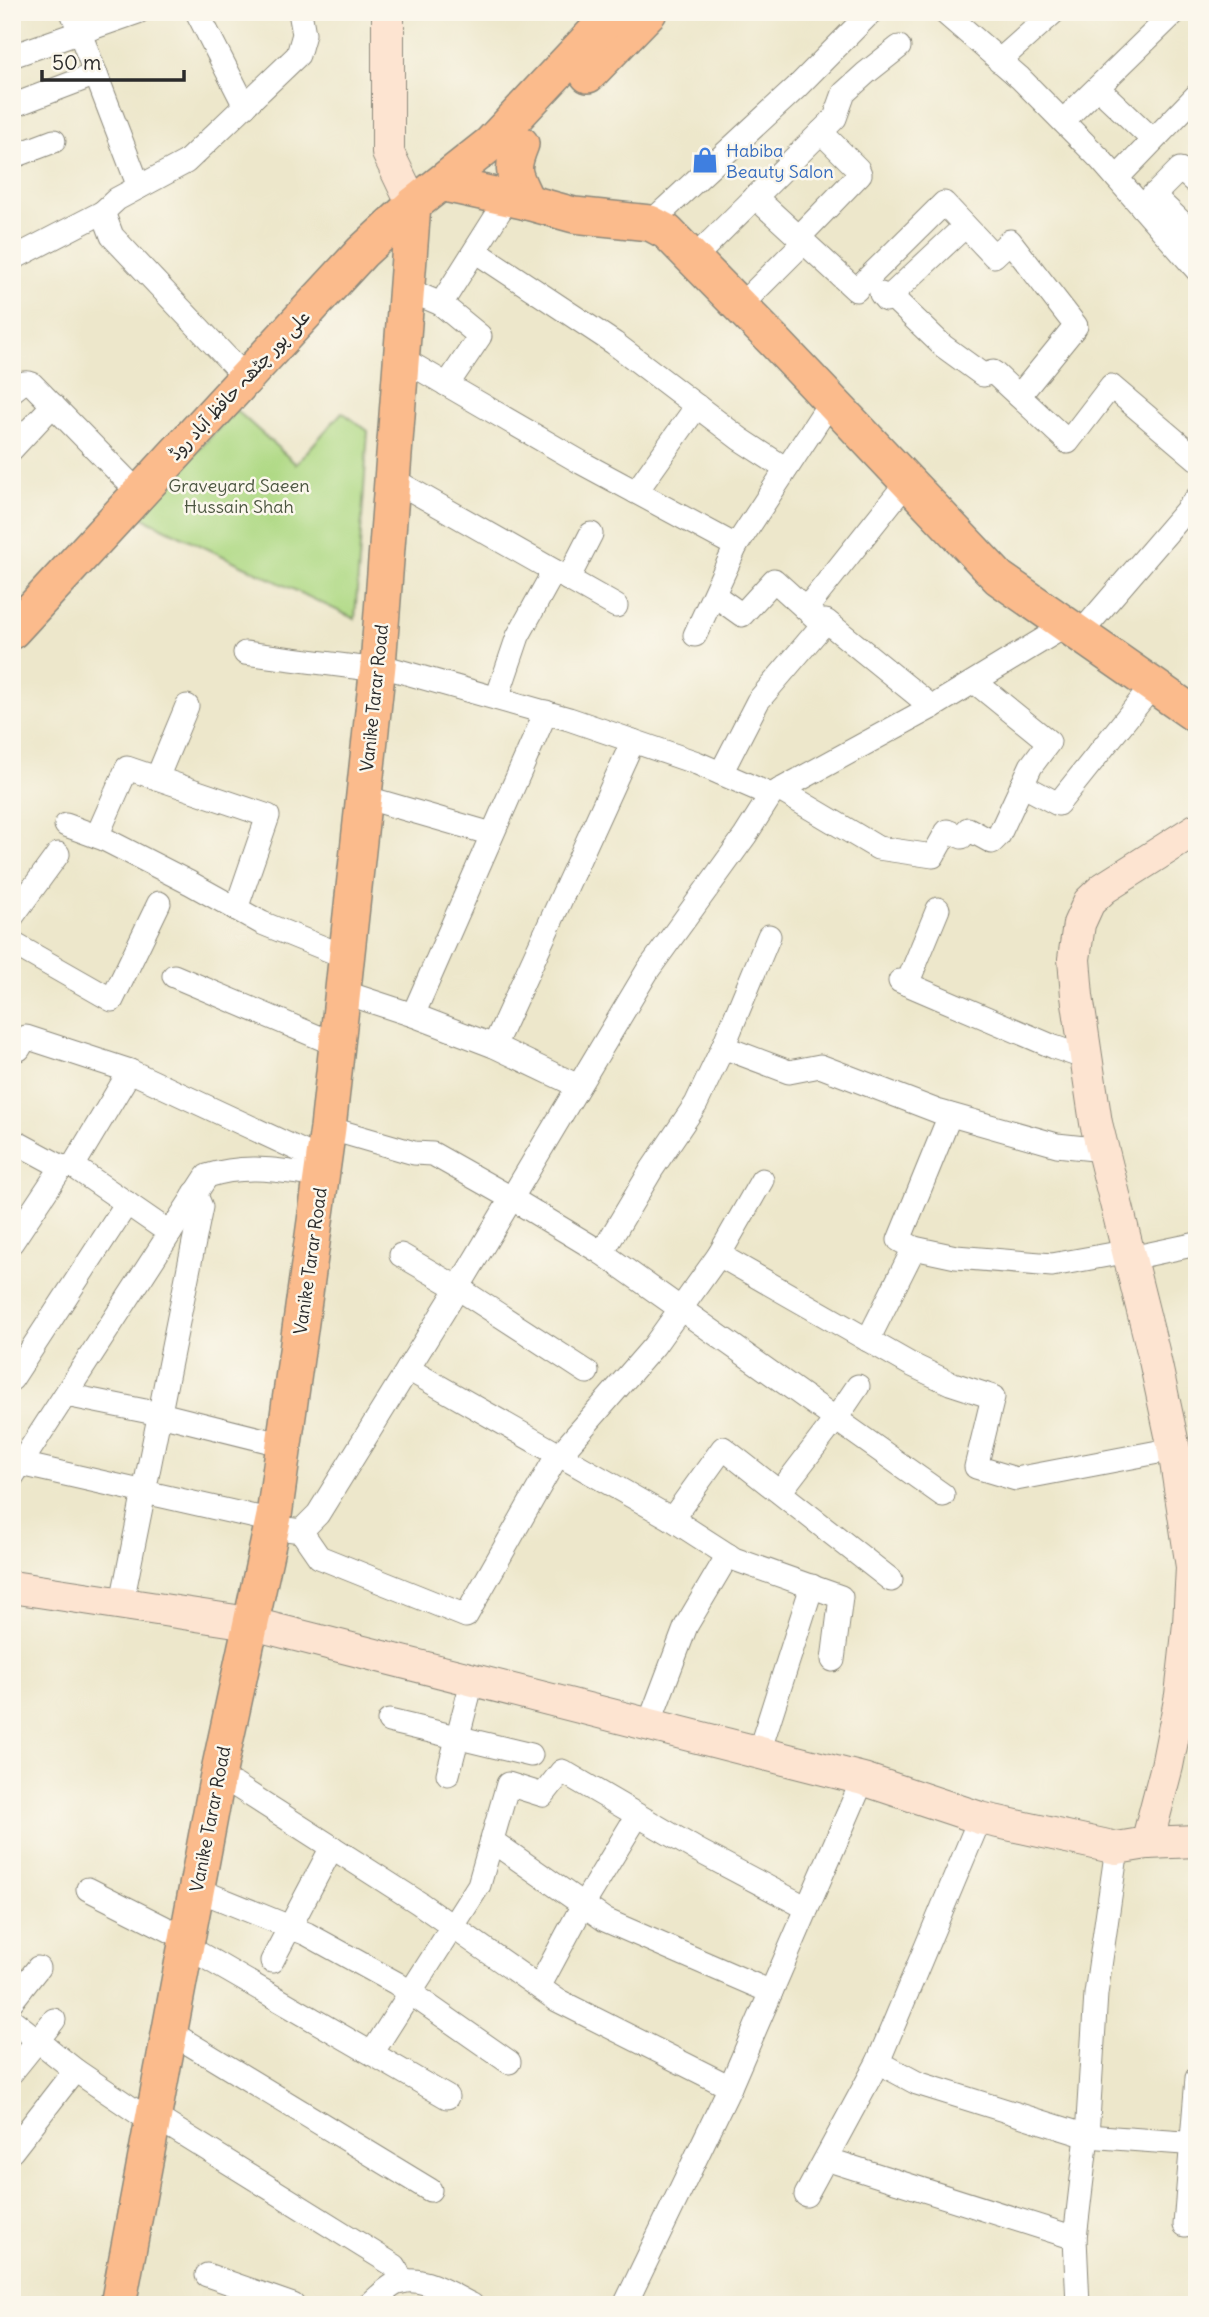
<svg xmlns="http://www.w3.org/2000/svg" width="1209" height="2317" font-family="Delius,'Playpen Sans Arabic',sans-serif">
<style>
.green{fill:#afd984;stroke:#6d8258;stroke-width:2}
.lines{fill:none;stroke-linecap:round;stroke-linejoin:round}
.street-casing{stroke:#8c897b;stroke-width:25}
.secondary-casing{stroke:#8c897b;stroke-width:34}
.primary-casing{stroke:#8c897b;stroke-width:38}
.street{stroke:#fff;stroke-width:23}
.secondary{stroke:#fde4d1;stroke-width:32}
.primary{stroke:#fbbb8c;stroke-width:35}
.labels{text-anchor:middle;dominant-baseline:central;stroke-width:5;stroke-linejoin:round;paint-order:stroke}
.shop-label{font-size:18px;fill:#366cbe;stroke:#fbf7ec;text-anchor:start}
.street-label{font-size:18px;fill:#2b2b2b;stroke:#fbf7ec}
.park-label{font-size:18px;fill:#4c5641;stroke:#fbf7ec}
</style>
<rect width="100%" height="100%" fill="#fbf7ec"/>
<filter id="ink" filterUnits="userSpaceOnUse"><feTurbulence type="fractalNoise" baseFrequency=".0143" numOctaves="2"/><feDisplacementMap in="SourceGraphic" scale="14" xChannelSelector="R" yChannelSelector="G"/><feConvolveMatrix kernelMatrix="1 2 1 2 8 2 1 2 1" color-interpolation-filters="sRGB"/></filter>
<filter id="wash" filterUnits="userSpaceOnUse"><feTurbulence type="fractalNoise" baseFrequency=".00686" numOctaves="4" result="noise"/><feDisplacementMap in="SourceGraphic" scale="28" xChannelSelector="R" yChannelSelector="G"/><feGaussianBlur stdDeviation="1.57" result="paint"/><feColorMatrix in="noise" values="0 0 0 0 0 0 0 0 0 0 0 0 0 0 0 0 0 1.4 0 .05"/><feComposite in="paint" operator="in"/></filter>
<g filter="url(#wash)">
<rect width="100%" height="100%" fill="#ede7cb"/>
<path class="green" d="M236,410L296,464L342,412L368,431L355,619L137,515Z"/>
</g>
<g filter="url(#ink)">
<g class="lines">
<g class="street-casing">
<g id="street">
<path d="M72,12L139,187"/>
<path d="M197,12L245,106"/>
<path d="M944,12L1020,78L1100,159L1197,270"/>
<path d="M12,56L138,12"/>
<path d="M999,61L1054,12"/>
<path d="M1098,88L1153,140"/>
<path d="M12,106L96,74"/>
<path d="M1063,121L1175,12"/>
<path d="M12,157L54,141"/>
<path d="M1117,178L1197,95"/>
<path d="M1153,195L1197,237"/>
<path d="M755,197L856,290L944,203L994,256L1010,241L1076,326L1019,396"/>
<path d="M1142,207L1180,169L1197,184"/>
<path d="M103,212L112,236L246,378"/>
<path d="M650,223L797,87L871,12"/>
<path d="M799,237L860,174L858,169L821,132"/>
<path d="M475,251L614,343L740,439L786,469"/>
<path d="M12,259L103,212L117,199L186,162L298,55L304,34L300,12"/>
<path d="M693,259L835,118L844,93L866,73L899,47"/>
<path d="M406,289L441,304L480,336L447,385"/>
<path d="M881,294L886,300L965,226"/>
<path d="M891,296L943,346L983,375L993,372L1068,442L1111,386L1197,459"/>
<path d="M441,304L508,198"/>
<path d="M740,306L804,242"/>
<path d="M401,358L582,463L736,546"/>
<path d="M12,391C19,386 23,380 32,384L139,493"/>
<path d="M12,449L53,405"/>
<path d="M392,479L616,606"/>
<path d="M636,492L697,406"/>
<path d="M568,579L591,534"/>
<path d="M714,595L742,615L774,580L817,619"/>
<path d="M806,609L907,482"/>
<path d="M1080,634L1197,498"/>
<path d="M695,635L736,546L831,401"/>
<path d="M245,653L378,670"/>
<path d="M378,665L569,719L697,763L771,795"/>
<path d="M497,698L518,636L554,571"/>
<path d="M721,773L758,701L826,621L932,707"/>
<path d="M157,778L187,706"/>
<path d="M1022,785L1058,804L1154,684"/>
<path d="M780,790L878,848L933,856L947,831L962,837L968,829L992,842L999,835L1031,766L1049,742L975,682"/>
<path d="M364,797L492,834"/>
<path d="M66,825L104,839L190,883L262,923L346,957"/>
<path d="M97,836L127,768L268,816L236,909"/>
<path d="M12,917L58,854"/>
<path d="M12,943L112,1000L159,903"/>
<path d="M174,976L337,1045"/>
<path d="M900,981L1054,1047L1086,1058"/>
<path d="M907,984L938,909"/>
<path d="M343,992L413,1015L494,1046L578,1086"/>
<path d="M413,1015L546,712"/>
<path d="M12,1045L19,1049L26,1037L130,1071L323,1161"/>
<path d="M494,1046L633,741"/>
<path d="M723,1047L789,1072L820,1066L937,1111L1057,1145L1103,1150"/>
<path d="M950,1115L899,1240L914,1248L956,1257L1052,1265L1130,1251"/>
<path d="M328,1128L414,1153L433,1154L511,1198L602,1253L943,1495"/>
<path d="M12,1140L62,1167L12,1242"/>
<path d="M73,1166L130,1071"/>
<path d="M62,1167L73,1166L170,1233"/>
<path d="M602,1253L652,1169L696,1104L723,1047L769,936"/>
<path d="M401,1255L458,1288L587,1372"/>
<path d="M719,1255L910,1364L950,1383L993,1397L976,1467L1016,1479L1174,1449"/>
<path d="M1131,1258L1197,1244"/>
<path d="M868,1340L914,1248"/>
<path d="M408,1369L672,1519L734,1559L841,1597L833,1660"/>
<path d="M12,1379L127,1203"/>
<path d="M66,1395L160,1414L284,1445"/>
<path d="M21,1464L273,1521"/>
<path d="M12,1477L207,1176C247,1163 281,1171 321,1176"/>
<path d="M780,1492L835,1420L858,1386"/>
<path d="M672,1519L723,1448L891,1580"/>
<path d="M272,1527L301,1531L318,1514L458,1288L648,970L745,836L771,795L932,707L1067,625"/>
<path d="M301,1531L319,1557L466,1616L554,1461L654,1346L719,1255L762,1180"/>
<path d="M122,1602L201,1207L195,1193"/>
<path d="M389,1721L531,1755"/>
<path d="M649,1724L686,1626L728,1555"/>
<path d="M759,1752L812,1586"/>
<path d="M448,1774L473,1678"/>
<path d="M217,1780L235,1785L419,1903L557,2000L730,2087"/>
<path d="M492,1841L605,1920L771,1992"/>
<path d="M88,1889L187,1939"/>
<path d="M196,1889L307,1934L396,1983L509,2062"/>
<path d="M186,1946L447,2097"/>
<path d="M272,1961L332,1847"/>
<path d="M539,1987L583,1905L637,1816"/>
<path d="M12,2001L38,1968"/>
<path d="M12,2020L75,2070L153,2123"/>
<path d="M170,2032L430,2190"/>
<path d="M372,2053L479,1885L508,1784L543,1795L562,1771L699,1851L807,1908"/>
<path d="M878,2062L917,2083L1087,2136L1197,2144"/>
<path d="M12,2072L54,2020"/>
<path d="M154,2116L395,2266L402,2282"/>
<path d="M12,2151L75,2070"/>
<path d="M826,2159L1075,2238"/>
<path d="M806,2195L878,2062L980,1818"/>
<path d="M1185,2225L1197,2078"/>
<path d="M207,2275L293,2305"/>
<path d="M369,2305C377,2298 386,2289 395,2284C419,2272 451,2295 472,2305"/>
<path d="M625,2305L730,2087L863,1779"/>
<path d="M1078,2305L1075,2238L1087,2136L1096,1994L1117,1848"/>
</g>
</g>
<g class="secondary-casing">
<g id="secondary">
<path d="M388,12V153L413,205"/>
<path d="M12,1587L249,1623L863,1779L980,1818L1117,1848L1147,1843L1197,1841"/>
<path d="M1147,1843L1167,1766L1181,1695L1189,1624L1192,1567L1174,1449L1153,1351L1096,1123L1077,996L1074,959L1079,924L1089,902L1104,888L1197,829"/>
</g>
</g>
<g class="primary-casing">
<g id="primary">
<path d="M588,75L649,12"/>
<path d="M521,144C509,174 515,174 527,202"/>
<path d="M444,184L527,202L574,215L650,223L667,232L776,343L999,578L1197,716"/>
<path d="M12,631L362,252L413,205L490,144L614,12"/>
<path d="M118,2305L217,1780L274,1516L328,1128L378,665L413,205"/>
</g>
</g>
<use href="#street" class="street"/>
<use href="#secondary" class="secondary"/>
<use href="#primary" class="primary"/>
</g>
</g>
<defs>
<g id="shop-bare" transform="scale(2.1)"><path d="M-5-2.5h2.3a2.7 3.5 0 0 1 5.4 0H5L5.5 6h-11ZM-1.5-2.5h3a1.5 2.3 0 0 0-3 0Z" fill="#3f7fe0" stroke="#fbf7ec" stroke-width="2.5" paint-order="stroke"/></g>
</defs>
<g fill-rule="evenodd">
<use href="#shop-bare" x="705" y="160"/>
</g>
<g class="labels">
<g class="shop-label">
<text x="726" y="150">Habiba<tspan x="726" dy="21">Beauty Salon</tspan></text>
</g>
<g class="street-label">
<text transform="translate(239 385) rotate(-47)">علی پور چٹھہ حافظ آباد روڈ</text>
<text transform="translate(374 698) rotate(-84)">Vanike Tarar Road</text>
<text transform="translate(310 1261) rotate(-82)">Vanike Tarar Road</text>
<text transform="translate(210 1819) rotate(-79)">Vanike Tarar Road</text>
</g>
<g class="park-label">
<text x="239" y="485">Graveyard Saeen<tspan x="239" dy="21">Hussain Shah</tspan></text>
</g>
</g>
<rect width="1209" height="2317" fill="none" stroke="#fbf7ec" stroke-width="42"/>
<path d="M42 70v10h142v-10" fill="none" stroke="#2b2b2b" stroke-width="3.5"/>
<text x="52" y="70" font-size="21" fill="#2b2b2b" stroke="#fbf7ec" stroke-width="5" paint-order="stroke">50 m</text>
</svg>
